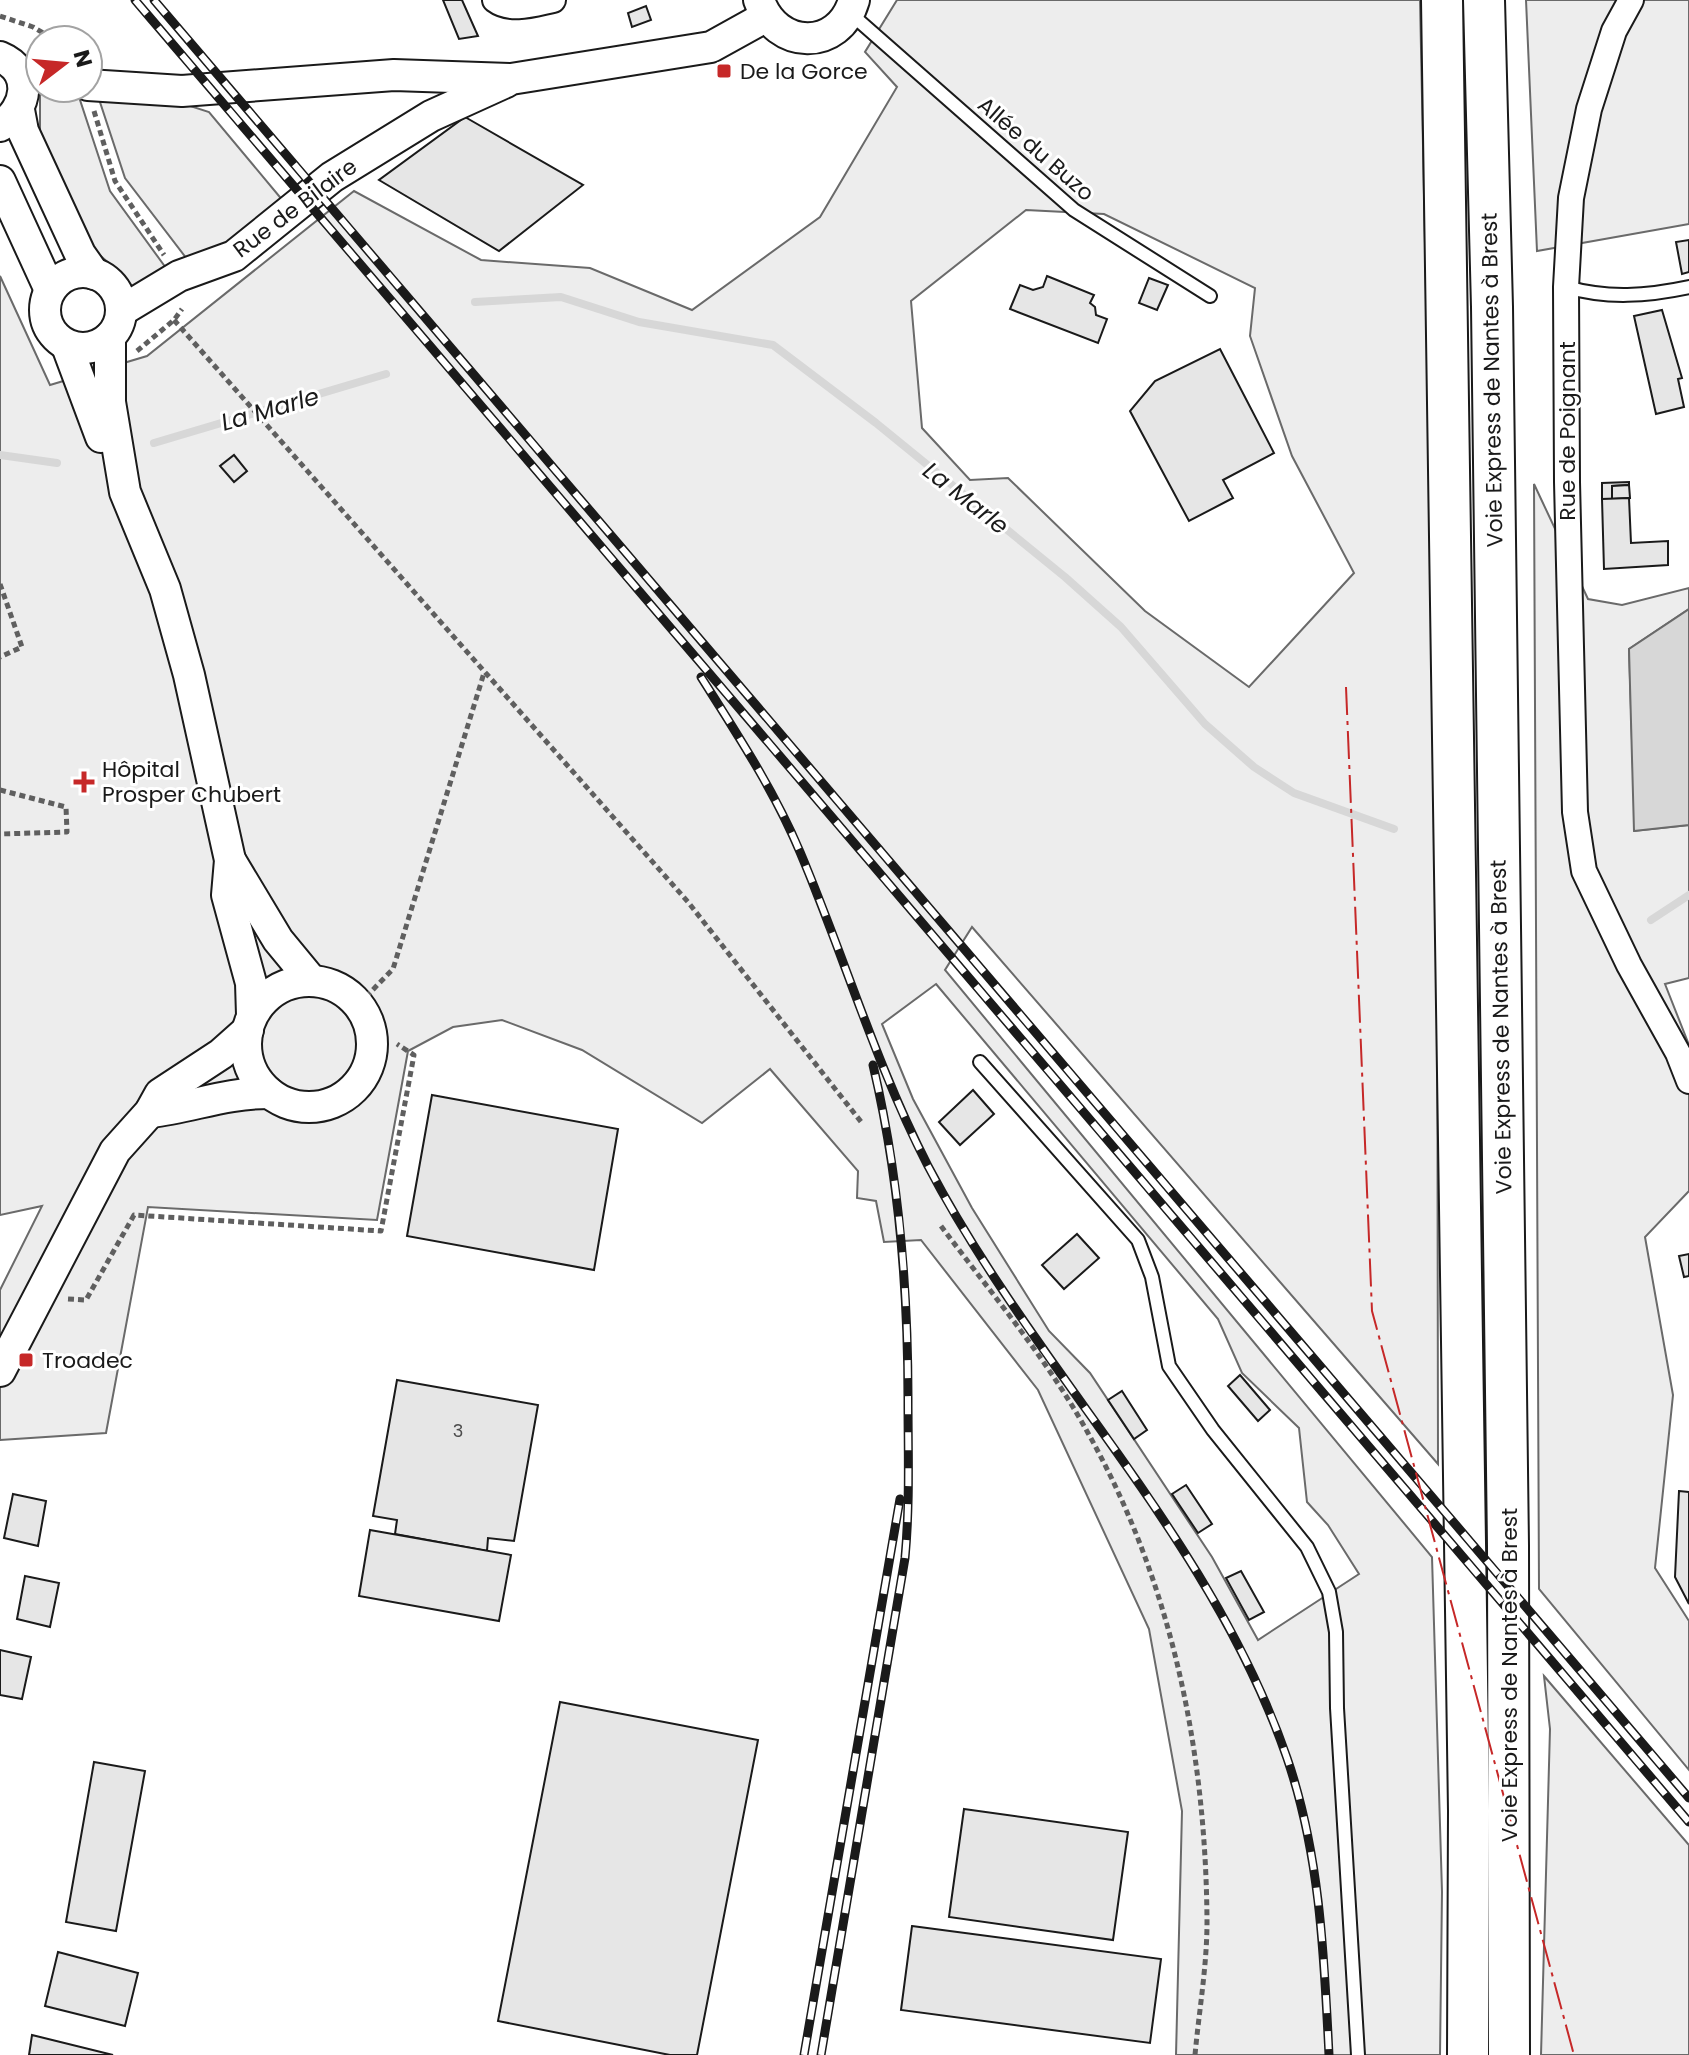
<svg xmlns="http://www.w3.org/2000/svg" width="1689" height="2055" font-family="Poppins,sans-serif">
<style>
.green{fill:#ededed;stroke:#6a6a6a;stroke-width:2;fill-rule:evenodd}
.water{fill:#d7d7d7;stroke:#6a6a6a;stroke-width:2}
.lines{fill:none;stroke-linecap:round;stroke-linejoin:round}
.stream{stroke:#d7d7d7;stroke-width:8}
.building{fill:#e6e6e6;stroke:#1a1a1a;stroke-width:2}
.service-casing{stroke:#1a1a1a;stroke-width:16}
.minor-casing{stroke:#1a1a1a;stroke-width:28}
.tertiary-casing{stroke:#1a1a1a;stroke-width:34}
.trunk-casing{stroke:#1a1a1a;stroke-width:44}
.path{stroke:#5f5f5f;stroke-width:5;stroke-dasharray:6 4;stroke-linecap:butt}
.service{stroke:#fff;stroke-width:12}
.minor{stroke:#fff;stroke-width:24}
.tertiary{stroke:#fff;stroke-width:30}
.trunk{stroke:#fff;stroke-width:40}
.rail-casing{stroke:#1a1a1a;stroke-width:9}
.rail{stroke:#fff;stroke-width:6;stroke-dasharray:18;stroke-linecap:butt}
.power{stroke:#c62828;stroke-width:2;stroke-dasharray:28 6 4 6;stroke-linecap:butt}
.poi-dot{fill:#c62828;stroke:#fff;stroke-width:3}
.labels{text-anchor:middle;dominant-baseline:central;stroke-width:6;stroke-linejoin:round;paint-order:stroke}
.number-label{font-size:18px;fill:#4d4d4d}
.poi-label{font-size:22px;fill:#1a1a1a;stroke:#fff;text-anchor:start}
.street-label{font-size:22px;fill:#1a1a1a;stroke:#fff}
.water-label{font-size:24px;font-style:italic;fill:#1a1a1a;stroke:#fff}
</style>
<rect width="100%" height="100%" fill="#fff"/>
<g class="green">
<path d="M897,0H1420L1437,826L1438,1464L972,927L945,970L1432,1557L1442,1892L1440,2055H1176L1182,1811L1149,1629L1038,1390L921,1240L884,1242L876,1201L857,1198L858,1171L770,1069L702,1123L582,1050L502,1020L453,1027L408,1051L377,1220L148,1207L106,1433L0,1440V1290L42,1206L0,1215V276L50,385L147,356L354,191L481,260L590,268L692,310L820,217L897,87L865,52ZM1026,210L1104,214L1255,288L1250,336L1292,456L1354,573L1249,687L1145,611L1008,478L970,480L922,428L911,301ZM936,984L1218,1319L1242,1373L1299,1428L1307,1502L1328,1525L1359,1574L1258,1640L1212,1557L1090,1373L1049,1331L972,1208L913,1099L882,1024Z"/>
<path d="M1526,0H1689V224L1537,251Z"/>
<path d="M40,89L78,94L110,191L166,268L134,293L127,279L95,251L40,141Z"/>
<path d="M98,96L181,103L209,112L284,202L249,233L190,263L125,178Z"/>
<path d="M1534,484L1588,599L1622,605L1689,588V609L1629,649L1635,831L1689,825V978L1665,984L1689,1045V1191L1645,1237L1673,1395L1655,1568L1689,1621V1770L1539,1589Z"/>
<path d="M1544,1676L1689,1845V2055H1541L1550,1729Z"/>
</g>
<path class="water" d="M1689,609V825L1634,831L1629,649Z"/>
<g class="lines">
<g class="stream">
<path d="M475,302L561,297L639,322L773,345L876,423L1065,577L1121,627L1205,724L1254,767L1294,793L1394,829"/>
<path d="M154,443L386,374"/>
<path d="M0,455L57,463"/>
<path d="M1651,920L1689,895"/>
</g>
</g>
<g class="building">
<path d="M443,0H462L478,36L459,39Z"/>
<path d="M646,6L651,20L632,27L628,13Z"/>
<path d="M465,117L583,185L499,251L379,180Z"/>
<path d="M1689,240V272L1682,274L1676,242Z"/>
<path d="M1047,276L1094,295L1090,303L1095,307L1096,315L1107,319L1098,343L1010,309L1020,285L1033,290L1043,287Z"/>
<path d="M1149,278L1168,285L1157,310L1139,303Z"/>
<path d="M1662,310L1682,378L1678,379L1684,407L1656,414L1634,316Z"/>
<path d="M1220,349L1274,453L1223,480L1233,498L1189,521L1130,411L1155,381Z"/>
<path d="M234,455L247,471L234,482L220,466Z"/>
<path d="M1629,482V485L1612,486V499H1602V483Z"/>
<path d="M1629,485L1630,498L1612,499V486Z"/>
<path d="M1629,498L1631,543L1668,541V565L1604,569L1602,499Z"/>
<path d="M973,1090L994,1114L960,1145L939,1122Z"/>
<path d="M432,1095L618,1129L594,1270L407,1236Z"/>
<path d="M1077,1234L1099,1258L1064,1289L1042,1265Z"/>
<path d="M1689,1254V1276L1684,1277L1679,1256Z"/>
<path d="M1240,1375L1270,1410L1258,1421L1228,1386Z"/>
<path d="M397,1380L538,1405L514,1541L488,1538L487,1551L395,1534L397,1520L373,1516Z"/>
<path d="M1122,1391L1147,1430L1134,1439L1108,1400Z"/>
<path d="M1186,1485L1212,1524L1198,1533L1172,1494Z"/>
<path d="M1679,1491L1689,1492V1604L1675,1577Z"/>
<path d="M13,1494L46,1501L38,1546L4,1538Z"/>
<path d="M370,1530L511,1555L499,1621L359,1596Z"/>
<path d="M1241,1571L1264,1612L1249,1620L1226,1578Z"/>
<path d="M25,1576L59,1583L50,1627L17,1619Z"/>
<path d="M0,1650L31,1657L22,1699L0,1695Z"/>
<path d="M560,1702L758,1740L697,2055H670L498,2021Z"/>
<path d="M94,1762L145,1771L116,1931L66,1922Z"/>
<path d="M964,1809L1128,1832L1113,1940L949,1917Z"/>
<path d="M912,1926L1161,1959L1150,2043L901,2010Z"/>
<path d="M58,1952L138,1973L125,2026L45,2006Z"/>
<path d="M32,2035L113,2055H29Z"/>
</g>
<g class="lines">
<g class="service-casing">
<g id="service">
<path d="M850,13L1074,210L1210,296"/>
<path d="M1566,287C1608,299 1647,296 1689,287"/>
<path d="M980,1062L1138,1240L1152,1277L1169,1366L1213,1430L1307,1547L1329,1592L1336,1632L1337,1708L1358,2055"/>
</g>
</g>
<g class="minor-casing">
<g id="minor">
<path d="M495,0C511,12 534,4 553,0"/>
<path d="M1631,0L1614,31L1589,109L1571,198L1566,287L1567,482L1575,812L1584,871L1629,965L1678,1053L1689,1081"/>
</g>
</g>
<g class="tertiary-casing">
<g id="tertiary">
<path d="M759,0C776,50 839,52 854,0"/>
<path d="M0,57C34,71 28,109 0,126"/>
<path d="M88,85L182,91L394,75L511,79L711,47L765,17"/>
<path d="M19,110L23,131L80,254L94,274"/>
<path d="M0,181L50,290"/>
<circle cx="83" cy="310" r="38"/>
<path d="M121,311L179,276L234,256L332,177L431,116L506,82"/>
<path d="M110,337V402L125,492L165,589L189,675L230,860L227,895L251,983L252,1015"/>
<path d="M67,346L101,437"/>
<path d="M230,860L278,940L311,980"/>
<circle cx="309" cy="1044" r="63"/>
<path d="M150,1112C193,1107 224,1093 269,1093"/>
<path d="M0,1371L115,1151L150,1112L160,1094L221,1054L248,1030"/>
</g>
</g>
<g class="trunk-casing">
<g id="trunk">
<path d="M1442,0L1469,1811L1468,2055"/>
<path d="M1484,0L1492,307L1508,1546L1509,2055"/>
</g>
</g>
<g class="path">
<path d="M0,16L33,27L55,40"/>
<path d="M94,111L115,181L164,255"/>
<path d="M174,320L688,902L862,1123"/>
<path d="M137,351L174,320L182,309"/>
<path d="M0,584L22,647L0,657"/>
<path d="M0,790L66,807L67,832L0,834"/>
<path d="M359,1004L393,969L484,673"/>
<path d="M941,1226C991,1293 1048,1360 1088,1433C1172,1583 1206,1752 1207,1922C1207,1966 1199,2011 1195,2055"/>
<path d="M68,1299L86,1300L134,1215L381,1231L414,1055L397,1044"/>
</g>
<use href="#service" class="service"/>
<use href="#minor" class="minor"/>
<use href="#tertiary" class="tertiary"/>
<use href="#trunk" class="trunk"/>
<g class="rail-casing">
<g id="rail">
<path d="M135,0L1689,1822"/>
<path d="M154,0L1689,1798"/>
<path d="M701,677C737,734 774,790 800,852C844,956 876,1065 928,1166C1036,1372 1210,1535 1287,1758C1320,1854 1324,1955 1329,2055"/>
<path d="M804,2055L900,1499"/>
<path d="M821,2055L905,1558C910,1504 908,1452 908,1399C908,1285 899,1176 873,1065"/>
</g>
</g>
<use href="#rail" class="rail"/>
<path class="power" d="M1346,687L1372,1311L1574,2055"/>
</g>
<g class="poi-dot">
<rect x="716" y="63" width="16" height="16" rx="4"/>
<path d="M80 770h8v8h8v8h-8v8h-8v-8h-8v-8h8z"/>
<rect x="18" y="1352" width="16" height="16" rx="4"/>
</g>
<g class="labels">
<g class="number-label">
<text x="458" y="1430">3</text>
</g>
<g class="poi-label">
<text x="740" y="71">De la Gorce</text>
<text x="102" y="769">Hôpital<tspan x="102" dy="25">Prosper Chubert</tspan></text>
<text x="42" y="1360">Troadec</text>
</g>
<g class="street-label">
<text transform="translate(1036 149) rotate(41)">Allée du Buzo</text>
<text transform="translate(295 208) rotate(-37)">Rue de Bilaire</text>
<text transform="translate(1492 380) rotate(-91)">Voie Express de Nantes à Brest</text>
<text transform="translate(1567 431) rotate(-90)">Rue de Poignant</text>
<text transform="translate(1501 1027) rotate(-91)">Voie Express de Nantes à Brest</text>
<text transform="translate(1509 1675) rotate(-90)">Voie Express de Nantes à Brest</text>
</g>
<g class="water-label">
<text transform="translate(270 409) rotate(-16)">La Marle</text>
<text transform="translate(966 498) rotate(38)">La Marle</text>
</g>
</g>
<g transform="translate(64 64) rotate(74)"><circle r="38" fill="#ffffff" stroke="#a3a3a3" stroke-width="2"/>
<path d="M0-6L14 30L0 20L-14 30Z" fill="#c62828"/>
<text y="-12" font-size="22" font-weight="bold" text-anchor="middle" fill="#1a1a1a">N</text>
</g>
</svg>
